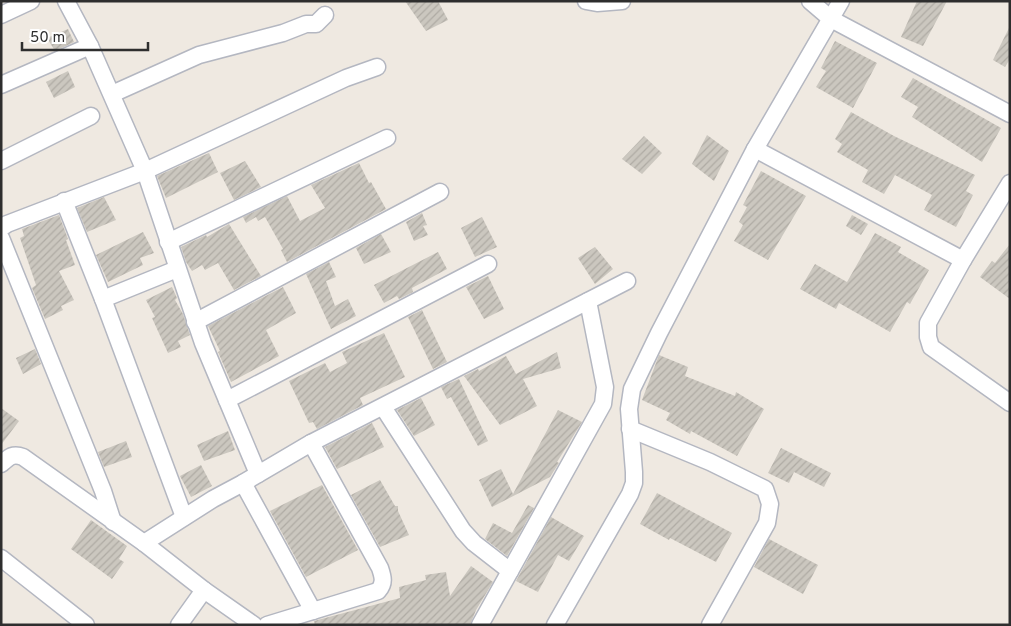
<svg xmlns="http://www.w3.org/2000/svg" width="1011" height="626" font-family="Overpass,sans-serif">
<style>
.building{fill:url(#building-hatch)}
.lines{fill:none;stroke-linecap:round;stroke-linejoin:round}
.street-casing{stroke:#b4b7c1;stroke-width:19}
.street{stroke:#fff;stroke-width:16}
</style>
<defs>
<pattern id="building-hatch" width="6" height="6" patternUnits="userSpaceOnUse" patternTransform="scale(1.25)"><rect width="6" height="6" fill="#cbc7bf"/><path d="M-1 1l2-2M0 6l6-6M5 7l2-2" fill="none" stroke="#afaba4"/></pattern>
</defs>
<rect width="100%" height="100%" fill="#efe9e1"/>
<g class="building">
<path d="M405,1H438L448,20L426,31Z"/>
<path d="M917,1H947L923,46L901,37Z"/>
<path d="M1010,26V59L1005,67L993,60Z"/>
<path d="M68,29L74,42L55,51L47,38Z"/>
<path d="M835,41L877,63L853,108L816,87L826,71L821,68Z"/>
<path d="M68,71L75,87L54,98L46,82Z"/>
<path d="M913,78L1001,128L982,162L912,117L918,107L901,97Z"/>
<path d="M851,112L894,136L975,175L966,191L973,195L956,227L924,210L932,195L895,175L884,194L862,182L868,170L837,152L842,144L835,139Z"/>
<path d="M707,135L729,151L714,181L692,164Z"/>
<path d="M644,136L662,153L642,174L622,159Z"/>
<path d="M209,153L218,172L166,198L157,176Z"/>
<path d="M245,161L261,187L234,200L220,173Z"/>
<path d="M359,163L369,183L371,182L386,209L287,262L281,250L283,249L265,217L258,221L256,217L246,223L243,217L287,196L300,221L325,208L311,185Z"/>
<path d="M761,171L806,196L768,260L734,241L743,225L739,222L747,207L743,205Z"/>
<path d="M104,197L116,220L87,232L77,208Z"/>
<path d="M422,213L427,225L423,226L428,235L414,241L406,222Z"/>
<path d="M59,215L68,239L66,240L75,265L59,271L74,300L61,306L63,310L45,319L32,288L36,285L20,238L24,236L22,229Z"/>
<path d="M852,215L868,224L861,235L846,226Z"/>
<path d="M482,217L497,247L475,257L461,228Z"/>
<path d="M229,224L261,276L234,290L218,263L205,270L202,265L192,271L186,262L181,247L206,235L207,237Z"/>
<path d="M143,232L154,253L140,258L143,265L108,282L96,255Z"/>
<path d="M875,233L901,247L898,252L929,270L910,304L907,302L890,332L839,303L836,309L800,289L815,264L847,282Z"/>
<path d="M381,234L391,252L364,264L356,248Z"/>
<path d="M1010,244V299L980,277L992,261L995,263Z"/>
<path d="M595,247L613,269L595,284L578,258Z"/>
<path d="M438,252L447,269L412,288L413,292L399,299L397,296L384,303L374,285Z"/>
<path d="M329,262L336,277L326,281L335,306L348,299L356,316L331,329L306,274Z"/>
<path d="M488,276L504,309L484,319L466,287Z"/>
<path d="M172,287L177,298L175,300L183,314L190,335L178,341L181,347L168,353L152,318L155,317L146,300Z"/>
<path d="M283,287L296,313L266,330L279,356L231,382L218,352L220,351L208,326Z"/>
<path d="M422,310L447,362L433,369L408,317Z"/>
<path d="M384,333L405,377L360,398L363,405L317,429L313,422L309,423L289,381L325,363L330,372L347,363L342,352Z"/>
<path d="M35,349L41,364L23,374L16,358Z"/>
<path d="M557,352L561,368L523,379L537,406L500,425L464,376L478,369L479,371L506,356L516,374Z"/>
<path d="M659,355L688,367L685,376L735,396L736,392L764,409L737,456L691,431L690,434L666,420L670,413L642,400Z"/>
<path d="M459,379L488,441L478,446L453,401L451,397L447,399L441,387Z"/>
<path d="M421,398L435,425L414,436L397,410Z"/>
<path d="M1,408L19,421L1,445Z"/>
<path d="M558,410L582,422L557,462L559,463L550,477L492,507L479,480L501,469L513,494Z"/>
<path d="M372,423L384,447L337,469L325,447Z"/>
<path d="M228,431L235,450L204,461L197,445Z"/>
<path d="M126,441L132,457L104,467L98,452Z"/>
<path d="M781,448L831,473L824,487L794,472L789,483L768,473Z"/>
<path d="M201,465L212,486L191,497L180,476Z"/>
<path d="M380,480L395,506H398V511L409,535L380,547L351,495Z"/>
<path d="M322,485L358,550L306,577L270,511Z"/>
<path d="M657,493L732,533L716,562L670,538L669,540L640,524Z"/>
<path d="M528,505L534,508L507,556L485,539L493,523L512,533Z"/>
<path d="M551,517L584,536L569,561L558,555L538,592L516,581Z"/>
<path d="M91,520L127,546L119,559L124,562L112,579L71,549Z"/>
<path d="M769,539L818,565L803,594L754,567Z"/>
<path d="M471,566L493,582L476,610L470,625H315L314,621L400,598L399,587L426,580L425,575L446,572L450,596Z"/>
</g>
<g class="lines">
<g class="street-casing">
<g id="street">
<path d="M66,1L90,46L145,171L203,343L258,474"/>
<path d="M586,1L597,3L622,1"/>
<path d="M810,1L831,19L1010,114"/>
<path d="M1,15L31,1"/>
<path d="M1,85L90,46"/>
<path d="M112,94L199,55L283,33L306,24H316L325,15"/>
<path d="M755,149L963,260"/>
<path d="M1,161L91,116"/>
<path d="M1010,183L963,260L928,323V337L931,347L1010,403"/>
<path d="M64,201L103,299L184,517"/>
<path d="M1,228L7,224L145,171L346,78L377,67"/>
<path d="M1,238L103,491L113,522"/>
<path d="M168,242L387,138"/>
<path d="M103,299L177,269"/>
<path d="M195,322L440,192"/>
<path d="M227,400L488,264"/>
<path d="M383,407L463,531L474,543L510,571"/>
<path d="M630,429L710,462L765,489L770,504L767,523L710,625"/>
<path d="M1,464C9,457 13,453 23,457L144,543L204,590L254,625"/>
<path d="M243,483L313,611"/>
<path d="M144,543L213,499L243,483L311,443L627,281"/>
<path d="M1,558L86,625"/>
<path d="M179,625L204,590"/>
<path d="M267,625L378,591C385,583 383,577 380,568L311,443"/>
<path d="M480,625L603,404L605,387L588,301"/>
<path d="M555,625L630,494L634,483V472L629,409L632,389L659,333L755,149L841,1"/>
</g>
</g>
<use href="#street" class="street"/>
</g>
<rect width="1011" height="626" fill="none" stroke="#2e2e2e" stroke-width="5"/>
<path d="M22 42v8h126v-8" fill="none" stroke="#2e2e2e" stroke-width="2.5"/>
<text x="30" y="42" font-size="15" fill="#2e2e2e" stroke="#ffffff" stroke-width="4" paint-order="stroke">50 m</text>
</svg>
